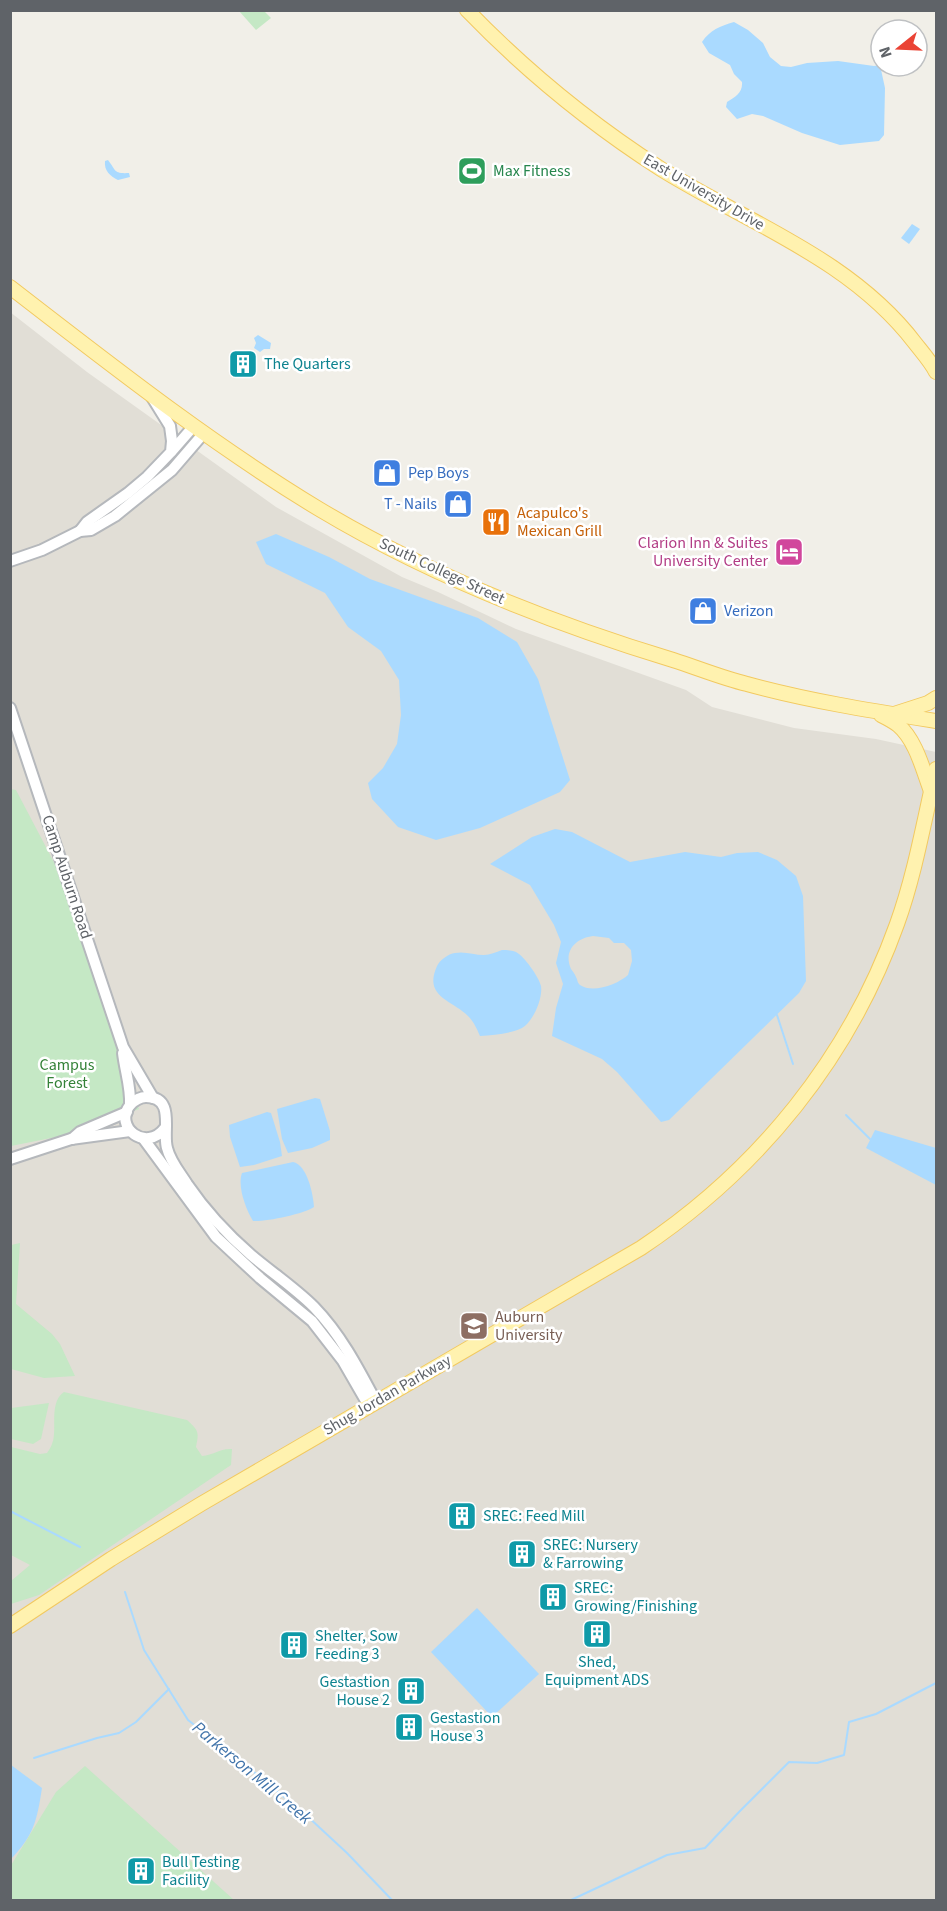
<svg xmlns="http://www.w3.org/2000/svg" width="947" height="1911" font-family="'Source Sans 3',sans-serif">
<style>
.education{fill:#e1ded6}
.green{fill:#c5e8c5}
.water{fill:#aadaff;fill-rule:evenodd}
.lines{fill:none;stroke-linecap:round;stroke-linejoin:round}
.stream{stroke:#aadaff;stroke-width:2}
.minor-casing{stroke:#b5b8bc;stroke-width:14}
.major-casing{stroke:#f2c960;stroke-width:16}
.minor{stroke:#fff;stroke-width:10}
.major{stroke:#fff2af;stroke-width:14}
.labels{text-anchor:middle;dominant-baseline:central;stroke-width:5;stroke-linejoin:round;paint-order:stroke}
.leisure-label{font-size:16px;fill:#27864d;stroke:#fff;text-anchor:start}
.street-label{font-size:16px;fill:#5f6368;stroke:#fff}
.culture-label{font-size:16px;fill:#0d838f;stroke:#fff;text-anchor:start}
.shop-label{font-size:16px;fill:#366cbe;stroke:#fff;text-anchor:start}
.food-label{font-size:16px;fill:#c56008;stroke:#fff;text-anchor:start}
.hotel-label{font-size:16px;fill:#b23c85;stroke:#fff;text-anchor:end}
.park-label{font-size:16px;fill:#348238;stroke:#fff}
.education-label{font-size:16px;fill:#785e54;stroke:#fff;text-anchor:start}
.water-label{font-size:18px;font-style:italic;fill:#4174aa;stroke:#fff}
</style>
<rect width="100%" height="100%" fill="#f1efe8"/>
<path class="education" d="M10,312L87,372L276,507L402,577L438,592L516,629L686,690L712,707L794,728L876,739L936,752V1900H11Z"/>
<g class="green">
<path d="M239,11H264L271,18L256,30Z"/>
<path d="M10,789L16,790L58,870L139,1109L86,1131L11,1146Z"/>
<path d="M20,1243L16,1304L52,1334L60,1344L75,1376L44,1378L11,1369V1245Z"/>
<path d="M64,1392L187,1420C199,1431 199,1432 196,1447L202,1456C214,1455 220,1448 232,1449L231,1465L39,1595L11,1604V1581L30,1565L11,1555V1447L40,1454L47,1453C49,1450 51,1447 52,1444C58,1430 48,1403 64,1392Z"/>
<path d="M49,1403L41,1439L33,1444L11,1439V1408Z"/>
<path d="M85,1766L234,1900H11L10,1867L56,1792Z"/>
</g>
<g class="water">
<path d="M734,22L748,30L763,43L770,57L781,66L791,67L807,63L838,61L874,66L880,65L885,88L884,135L879,141L840,145L802,133L763,116L752,114L737,119L726,107L727,102C735,97 743,93 742,82L734,74L730,65L709,53L702,42C710,30 720,26 734,22Z"/>
<path d="M108,160C116,170 113,174 129,173L130,177L118,180C110,176 104,171 105,161Z"/>
<path d="M912,224L920,229L909,244L901,238Z"/>
<path d="M258,335L271,343L270,349H264L260,352L254,348L256,343L254,338Z"/>
<path d="M276,534L329,557L370,579L478,618L517,642L538,679L570,780L560,792L480,828L436,840L398,827L372,799L368,783L383,768L397,744L401,715L399,680L381,651L348,627L325,593L266,564L256,542Z"/>
<path d="M555,829L572,832L630,862L685,852L721,857L737,853L758,852L777,860L796,876L803,896L806,981L799,993L669,1120L661,1122L617,1072L602,1059L552,1036L556,1008L563,984L556,963L561,942L554,925L530,885L490,864L532,837ZM593,936L609,938L614,943H624L631,950L632,961L628,975C618,984 593,994 580,985C577,982 578,981 576,977C575,974 573,972 571,969C563,951 576,938 593,936Z"/>
<path d="M502,950C507,950 511,950 516,952C524,956 539,977 541,986C543,998 533,1022 522,1028C509,1034 494,1035 480,1036C477,1029 474,1022 468,1016C452,1000 423,997 437,966C440,960 448,954 455,953C465,951 474,955 484,955C490,955 496,952 502,950Z"/>
<path d="M315,1098L320,1099L330,1131V1140L312,1148L288,1153L282,1139L277,1109Z"/>
<path d="M267,1112L271,1113L280,1142L282,1156L254,1165L240,1167L230,1137L229,1125Z"/>
<path d="M875,1130L936,1148V1185L866,1148Z"/>
<path d="M293,1162C307,1165 313,1193 314,1207C304,1214 265,1222 253,1221C246,1210 237,1186 242,1173Z"/>
<path d="M477,1608L539,1674L492,1717L431,1652Z"/>
<path d="M11,1765L42,1788C37,1820 34,1835 11,1859Z"/>
</g>
<g class="lines">
<g class="stream">
<path d="M777,1015L793,1064"/>
<path d="M846,1115L870,1139"/>
<path d="M10,1511L80,1547"/>
<path d="M125,1592L144,1650L188,1720L255,1773L306,1815L347,1853L392,1900"/>
<path d="M34,1758L97,1738L119,1733L136,1722L169,1689"/>
<path d="M571,1900L667,1855L705,1848L739,1812L789,1762L817,1763L844,1755L849,1722L876,1714L936,1683"/>
</g>
<g class="minor-casing">
<g id="minor">
<path d="M172,451L193,427"/>
<path d="M80,531L87,522L128,493L147,477L171,452L172,441L170,426L152,397"/>
<path d="M10,561L42,550L80,531L91,530L115,516L172,470L203,434"/>
<path d="M10,708L123,1047L153,1098"/>
<path d="M123,1053C125,1071 131,1087 130,1105"/>
<path d="M165,1128C146,1153 113,1127 130,1105C134,1101 140,1097 146,1097C176,1097 162,1131 167,1148C170,1161 180,1173 187,1184C204,1209 228,1235 251,1255C271,1272 295,1288 314,1307C341,1335 358,1368 376,1402"/>
<path d="M143,1138L216,1237L260,1278L312,1321L343,1361L369,1406"/>
<path d="M72,1139L80,1132L127,1112"/>
<path d="M10,1159L71,1139L130,1131"/>
</g>
</g>
<g class="major-casing">
<g id="major">
<path d="M467,10C525,70 591,124 661,169C748,223 851,259 915,343C922,352 931,362 936,372"/>
<path d="M10,287C111,365 210,443 319,509C429,575 551,623 673,660C698,668 722,678 747,684C809,701 873,711 936,721"/>
<path d="M894,714L928,703L936,698"/>
<path d="M881,715C887,718 893,721 898,725C916,740 923,770 931,791"/>
<path d="M10,1626L111,1559L201,1504L641,1248C759,1169 849,1058 897,924C915,874 924,821 936,769"/>
</g>
</g>
<use href="#minor" class="minor"/>
<use href="#major" class="major"/>
</g>
<defs>
<g id="stadium-square" transform="scale(1.5)"><rect x="-9" y="-9" width="18" height="18" rx="4" fill="#2e9e5b" stroke="#fff"/><path d="M0-5a6.5 5 0 1 0 0 10a6.5 5 0 1 0 0-10ZM-3.5-1.8h7v3.6h-7Z" fill="#fff"/></g>
<g id="building-square" transform="scale(1.5)"><rect x="-9" y="-9" width="18" height="18" rx="4" fill="#0f9aa8" stroke="#fff"/><path d="M-4-6H4V6H1V3H-1V6H-4ZM-2.5-4.3h1.7v1.8h-1.7ZM.8-4.3h1.7v1.8H.8ZM-2.5-1h1.7V.8h-1.7ZM.8-1h1.7V.8H.8Z" fill="#fff"/></g>
<g id="shop-square" transform="scale(1.5)"><rect x="-9" y="-9" width="18" height="18" rx="4" fill="#3f7fe0" stroke="#fff"/><path d="M-5-2.5h2.3a2.7 3.5 0 0 1 5.4 0H5L5.5 6h-11ZM-1.5-2.5h3a1.5 2.3 0 0 0-3 0Z" fill="#fff"/></g>
<g id="restaurant-square" transform="scale(1.5)"><rect x="-9" y="-9" width="18" height="18" rx="4" fill="#e8710a" stroke="#fff"/><path d="M-5-6h1v4h1v-4h1v4h1v-4h1v5L-1.5 .5V6h-2V.5L-5-1ZM5-6V6H3V1.5H1.5Q1.5-4 5-6Z" fill="#fff"/></g>
<g id="hotel-square" transform="scale(1.5)"><rect x="-9" y="-9" width="18" height="18" rx="4" fill="#d1479c" stroke="#fff"/><path d="M-6-4.5h1.5V1H6V5H4.5V3h-9V5H-6ZM-4 0a1.8 1.8 0 1 1 3.6 0ZM.5 0V-2.5h3Q6-2.5 6 0Z" fill="#fff"/></g>
<g id="university-square" transform="scale(1.5)"><rect x="-9" y="-9" width="18" height="18" rx="4" fill="#8d6e63" stroke="#fff"/><path d="M0-5L7-2L0 1L-7-2ZM-4 1L0 2.5L4 1V4Q0 6-4 4Z" fill="#fff"/></g>
</defs>
<g fill-rule="evenodd">
<use href="#stadium-square" x="472" y="171"/>
<use href="#building-square" x="243" y="364"/>
<use href="#shop-square" x="387" y="473"/>
<use href="#shop-square" x="458" y="504"/>
<use href="#restaurant-square" x="496" y="522"/>
<use href="#hotel-square" x="789" y="552"/>
<use href="#shop-square" x="703" y="611"/>
<use href="#university-square" x="474" y="1326"/>
<use href="#building-square" x="462" y="1516"/>
<use href="#building-square" x="522" y="1554"/>
<use href="#building-square" x="553" y="1597"/>
<use href="#building-square" x="597" y="1634"/>
<use href="#building-square" x="294" y="1645"/>
<use href="#building-square" x="411" y="1691"/>
<use href="#building-square" x="409" y="1727"/>
<use href="#building-square" x="141" y="1871"/>
</g>
<g class="labels">
<g class="leisure-label">
<text x="493" y="171">Max Fitness</text>
</g>
<g class="street-label">
<text transform="translate(704 192) rotate(30)">East University Drive</text>
<text transform="translate(442 571) rotate(25)">South College Street</text>
<text transform="translate(67 877) rotate(72)">Camp Auburn Road</text>
<text transform="translate(387 1395) rotate(-30)">Shug Jordan Parkway</text>
</g>
<g class="culture-label">
<text x="264" y="364">The Quarters</text>
<text x="483" y="1516">SREC: Feed Mill</text>
<text x="543" y="1545">SREC: Nursery<tspan x="543" dy="18">&amp; Farrowing</tspan></text>
<text x="574" y="1588">SREC:<tspan x="574" dy="18">Growing/Finishing</tspan></text>
<text x="315" y="1636">Shelter, Sow<tspan x="315" dy="18">Feeding 3</tspan></text>
<text x="597" y="1662" text-anchor="middle">Shed,<tspan x="597" dy="18">Equipment ADS</tspan></text>
<text x="390" y="1682" text-anchor="end">Gestastion<tspan x="390" dy="18">House 2</tspan></text>
<text x="430" y="1718">Gestastion<tspan x="430" dy="18">House 3</tspan></text>
<text x="162" y="1862">Bull Testing<tspan x="162" dy="18">Facility</tspan></text>
</g>
<g class="shop-label">
<text x="408" y="473">Pep Boys</text>
<text x="437" y="504" text-anchor="end">T - Nails</text>
<text x="724" y="611">Verizon</text>
</g>
<g class="food-label">
<text x="517" y="513">Acapulco's<tspan x="517" dy="18">Mexican Grill</tspan></text>
</g>
<g class="hotel-label">
<text x="768" y="543">Clarion Inn &amp; Suites<tspan x="768" dy="18">University Center</tspan></text>
</g>
<g class="park-label">
<text x="67" y="1065">Campus<tspan x="67" dy="18">Forest</tspan></text>
</g>
<g class="education-label">
<text x="495" y="1317">Auburn<tspan x="495" dy="18">University</tspan></text>
</g>
<g class="water-label">
<text transform="translate(252 1773) rotate(40)">Parkerson Mill Creek</text>
</g>
</g>
<rect width="947" height="1911" fill="none" stroke="#5f6368" stroke-width="24"/>
<g transform="translate(899 48) rotate(252)"><circle r="28" fill="#ffffff" stroke="#bfc1c3" stroke-width="1.5"/>
<path d="M0-4.5L10 22L0 15L-10 22Z" fill="#ea4335"/>
<text y="-9" font-size="16" font-weight="bold" text-anchor="middle" fill="#5f6368">N</text>
</g>
</svg>
